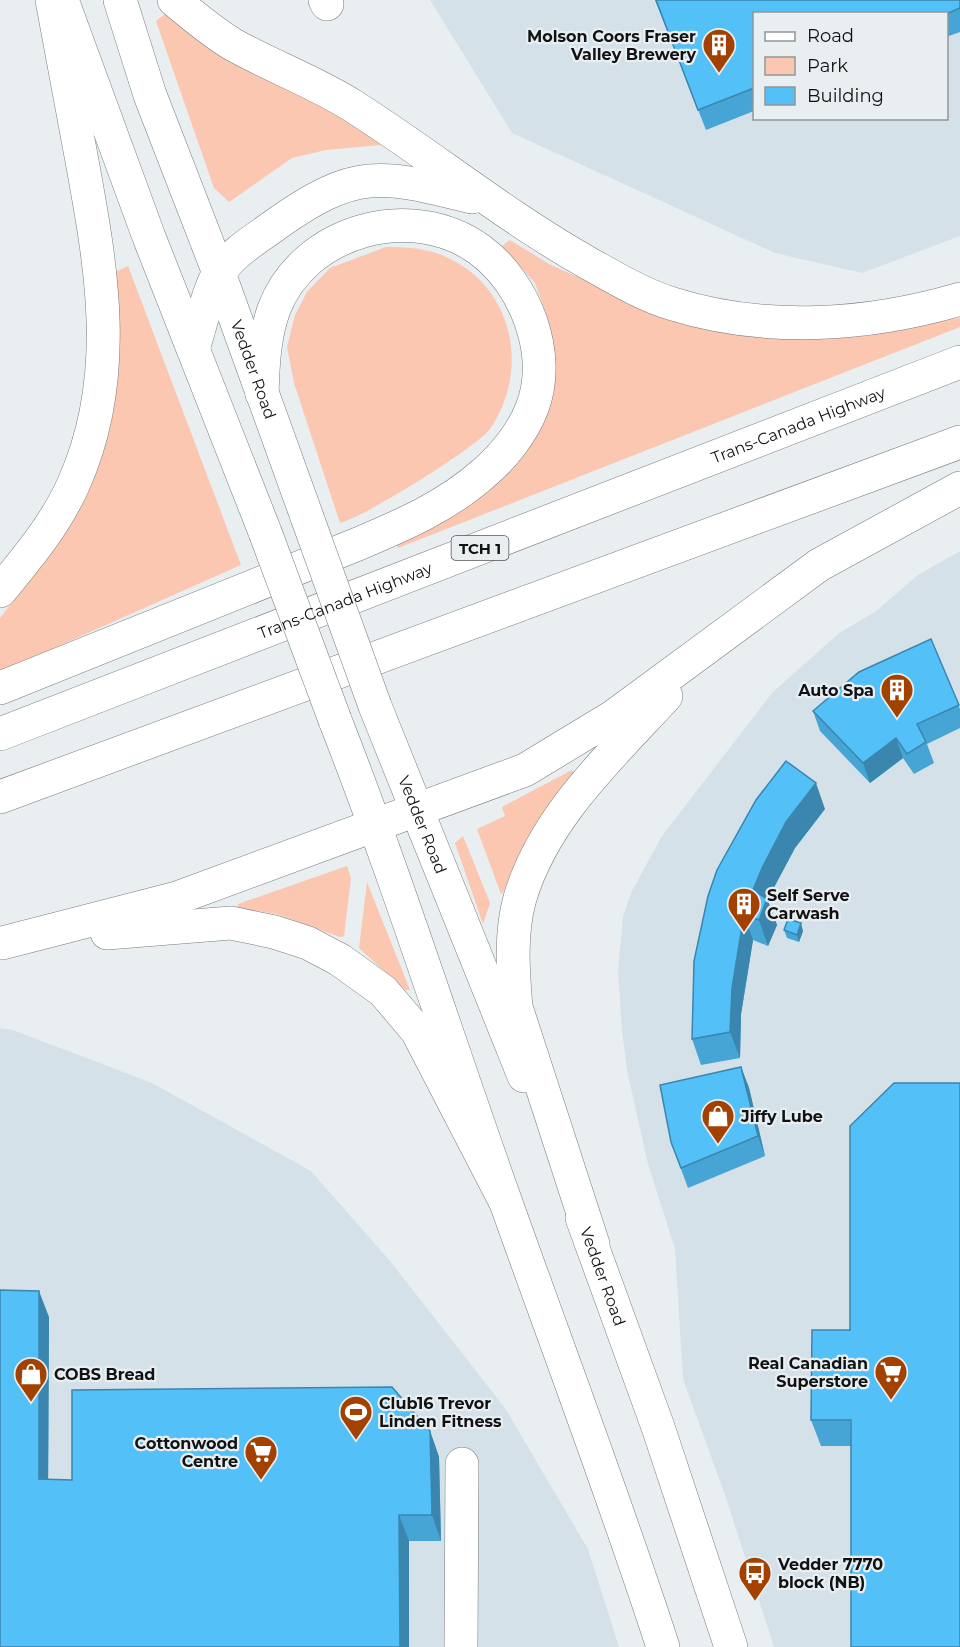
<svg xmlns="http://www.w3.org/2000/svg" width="960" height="1647" font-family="Montserrat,sans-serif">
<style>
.built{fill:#d5e1e9;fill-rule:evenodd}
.green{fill:#fbc7b0}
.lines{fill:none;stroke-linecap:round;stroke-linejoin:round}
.minor-casing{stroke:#777c7e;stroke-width:34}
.major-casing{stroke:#777c7e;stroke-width:34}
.highway-casing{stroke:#777c7e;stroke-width:34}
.minor{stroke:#fff;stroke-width:33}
.major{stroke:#fff;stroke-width:33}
.highway{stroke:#fff;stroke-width:33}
.major-bridge-casing{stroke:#777c7e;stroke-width:34;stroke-linecap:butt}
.major-bridge{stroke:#fff;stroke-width:33}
.wall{fill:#47a5d5}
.shaded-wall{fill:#3a86ae}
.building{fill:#53c0f8;stroke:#3a86ae;stroke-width:1.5}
.labels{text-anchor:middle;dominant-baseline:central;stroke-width:4.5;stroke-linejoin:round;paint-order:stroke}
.shield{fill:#e9eef1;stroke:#515456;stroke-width:1.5}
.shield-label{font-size:15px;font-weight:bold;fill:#101213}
.poi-label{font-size:16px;font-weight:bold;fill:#101213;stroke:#e9eef1;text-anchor:start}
.street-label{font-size:16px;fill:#101213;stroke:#e9eef1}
</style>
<rect width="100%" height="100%" fill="#e9eef1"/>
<g class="built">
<path d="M430,0H960V236L862,273L775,253L512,133ZM754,14H946V118H754Z"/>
<path d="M960,551V1647H774L726,1498L683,1379L675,1249L648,1164L627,1070L622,1030L618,972L623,916L632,891L662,836L772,693L839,633L875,612L918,575Z"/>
<path d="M0,1028L13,1030L152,1083L311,1171L390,1261L505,1408L588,1549L619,1647H0Z"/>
</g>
<g class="green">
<path d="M165,14L387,141L381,145L326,150L292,158L229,202L214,188L156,21Z"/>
<path d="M510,240L549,264L615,294L724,333L790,337L960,318V327L398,548L396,543L461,506L551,356L548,319L535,283L502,246Z"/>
<path d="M386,247C406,247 425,248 444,256C513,285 531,369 490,429C477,447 363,518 340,523L294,383L287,347L295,315L307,292L330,268Z"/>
<path d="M128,266L241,565L0,672V618L56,547L90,482L113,273Z"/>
<path d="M572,770L574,772C542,812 521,844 504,891L501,894L477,829L505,816L502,807Z"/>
<path d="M463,836L490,903L483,924L455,843Z"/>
<path d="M347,866L351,878L344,936L340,937L276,914L237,908L238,904Z"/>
<path d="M367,882L410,990H405L359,948Z"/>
</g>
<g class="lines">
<g class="minor-casing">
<g id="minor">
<path d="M325,0L327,4"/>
<path d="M461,1647L462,1464"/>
</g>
</g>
<g class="major-casing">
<g id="major">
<path d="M62,0L149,237L265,532"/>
<path id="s1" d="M120,0L150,95L219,273L307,517"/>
<path id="s2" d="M375,706L524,1076"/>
<path d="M335,720C397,878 448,1040 505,1200C558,1349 614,1496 663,1647"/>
<path id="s3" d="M582,1218L658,1427L731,1647"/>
</g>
</g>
<g class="highway-casing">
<g id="highway">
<path d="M174,0C193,16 211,31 232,44C271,66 315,82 353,106C433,157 505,216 588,263C615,278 643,295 673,304C766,333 868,326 960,299"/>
<path d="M194,346C200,327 209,288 219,273C232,253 256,239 275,225C355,168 380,174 472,197"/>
<path d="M0,591C28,557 56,524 74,483C121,377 102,270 82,161C72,107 62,54 52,0"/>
<path d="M0,688L358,544C403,525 447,506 484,473C503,457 523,432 532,408C553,354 525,283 480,250C412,200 304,230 274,309C264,337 263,365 262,394"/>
<path id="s4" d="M0,734L960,362"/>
<path d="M0,797L960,442"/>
<path d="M107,933L231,923L274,932L308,943L340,960L383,991L417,1031L504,1199"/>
<path d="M2,943L177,898L525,770L614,716L819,565L960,488"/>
<path d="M593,1244L516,1007C513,972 510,933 520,898C544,817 610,757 666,696"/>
</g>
</g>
<use href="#minor" class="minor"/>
<use href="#major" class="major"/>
<use href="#highway" class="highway"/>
<g class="major-bridge-casing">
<g id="major-bridge">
<path d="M307,517L375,706"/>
<path d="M265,532L335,720"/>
</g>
</g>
<use href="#major-bridge" class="major-bridge"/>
</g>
<g class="wall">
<path d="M655,0H960V32L946,37V14H754V111L706,130Z"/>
<path d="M931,639L960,709V728L927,744L934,763L914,774L903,758L870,783L820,731L813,711Z"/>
<path d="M825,809L795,848L771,893L768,901L777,925L768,946L753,940L741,1014L740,1058L701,1065L692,1039L694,961Z"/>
<path d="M784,930L803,931L799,942L787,938Z"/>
<path d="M741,1067L749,1088L765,1156L688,1188L671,1142Z"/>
<path d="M49,1317L48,1480H72L430,1431L439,1457L441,1541H409L0,1647Z"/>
<path d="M850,1330L851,1446H821L811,1420Z"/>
</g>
<g class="shaded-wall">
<path d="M896,738L903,758L870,783L863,763Z"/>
<path d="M816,783L825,809L795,848L771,893L768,901L777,925L768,946L759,920L753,890L762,868L786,822Z"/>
<path d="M744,914L753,940L741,1014L740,1058L730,1032L732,988Z"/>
<path d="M801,923L803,931L799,942L797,935Z"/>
<path d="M741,1067L749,1088L765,1156L758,1136Z"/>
<path d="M39,1291L49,1317L48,1505L39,1479Z"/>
<path d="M430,1431L439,1457L441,1541L432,1515Z"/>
<path d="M399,1515L409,1541V1647H400Z"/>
</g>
<g class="building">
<path d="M656,0H960V8L946,14H754V88L698,110Z"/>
<path d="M931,639L959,705L917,724L926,742L907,754L896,738L863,763L813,711L859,672Z"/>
<path d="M786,761L816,783L786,822L762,868L753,890L767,899L759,920L744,914L732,988L730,1032L692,1039L694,961L708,896L717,870L756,800Z"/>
<path d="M788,919L801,923L797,935L784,930Z"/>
<path d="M741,1067L758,1136L681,1168L671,1142L660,1085Z"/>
<path d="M894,1083H960V1647H851V1420H811L812,1330H850V1126Z"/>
<path d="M0,1290L39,1291V1479L72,1480V1390L392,1387L430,1431L432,1515H399L400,1647H0Z"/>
</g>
<defs>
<g id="building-pin" transform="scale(1.725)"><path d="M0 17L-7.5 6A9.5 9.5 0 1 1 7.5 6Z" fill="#a34100" stroke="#e9eef1"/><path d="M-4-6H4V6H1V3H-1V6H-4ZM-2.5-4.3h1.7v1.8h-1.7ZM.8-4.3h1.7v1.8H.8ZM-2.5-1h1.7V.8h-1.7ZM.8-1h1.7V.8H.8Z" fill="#fff"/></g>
<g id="shop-pin" transform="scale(1.725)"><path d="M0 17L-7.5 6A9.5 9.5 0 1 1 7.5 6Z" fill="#a34100" stroke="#e9eef1"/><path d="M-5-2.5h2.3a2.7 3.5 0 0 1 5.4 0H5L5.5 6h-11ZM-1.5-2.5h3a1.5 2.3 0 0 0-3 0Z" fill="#fff"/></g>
<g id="supermarket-pin" transform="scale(1.725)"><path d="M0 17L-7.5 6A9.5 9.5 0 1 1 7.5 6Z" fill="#a34100" stroke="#e9eef1"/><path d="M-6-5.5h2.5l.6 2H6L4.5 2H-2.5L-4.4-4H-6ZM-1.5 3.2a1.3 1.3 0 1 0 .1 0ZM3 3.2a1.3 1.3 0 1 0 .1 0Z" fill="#fff"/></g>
<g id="stadium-pin" transform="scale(1.725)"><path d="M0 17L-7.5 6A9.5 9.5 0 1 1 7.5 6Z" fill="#a34100" stroke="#e9eef1"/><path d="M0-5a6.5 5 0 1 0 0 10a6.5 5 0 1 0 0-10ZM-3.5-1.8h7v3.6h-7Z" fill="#fff"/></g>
<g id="bus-pin" transform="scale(1.725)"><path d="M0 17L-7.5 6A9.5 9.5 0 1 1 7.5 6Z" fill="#a34100" stroke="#e9eef1"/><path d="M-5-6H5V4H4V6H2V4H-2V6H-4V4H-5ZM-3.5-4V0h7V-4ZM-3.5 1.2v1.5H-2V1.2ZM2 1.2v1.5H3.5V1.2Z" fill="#fff"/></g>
</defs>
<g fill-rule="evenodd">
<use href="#building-pin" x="719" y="45"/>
<use href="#building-pin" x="897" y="690"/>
<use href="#building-pin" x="744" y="904"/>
<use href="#shop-pin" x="718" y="1116"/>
<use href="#supermarket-pin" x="891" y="1372"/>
<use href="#shop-pin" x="31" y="1374"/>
<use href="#stadium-pin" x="356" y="1412"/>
<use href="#supermarket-pin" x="261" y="1452"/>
<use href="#bus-pin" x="755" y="1573"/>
</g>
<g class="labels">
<rect class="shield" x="451.5" y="536" width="57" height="24" rx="4.5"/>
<g class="shield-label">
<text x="480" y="548">TCH 1</text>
</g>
<g class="poi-label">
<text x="696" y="36" text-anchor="end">Molson Coors Fraser<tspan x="696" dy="18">Valley Brewery</tspan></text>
<text x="874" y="690" text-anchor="end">Auto Spa</text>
<text x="767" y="895">Self Serve<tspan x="767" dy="18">Carwash</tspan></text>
<text x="741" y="1116">Jiffy Lube</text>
<text x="868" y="1363" text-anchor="end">Real Canadian<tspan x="868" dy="18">Superstore</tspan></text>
<text x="54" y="1374">COBS Bread</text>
<text x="379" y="1403">Club16 Trevor<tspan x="379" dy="18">Linden Fitness</tspan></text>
<text x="238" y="1443" text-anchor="end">Cottonwood<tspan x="238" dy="18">Centre</tspan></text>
<text x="778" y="1564">Vedder 7770<tspan x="778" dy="18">block (NB)</tspan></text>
</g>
<g class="street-label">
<text stroke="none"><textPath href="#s1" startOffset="393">Vedder Road</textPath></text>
<text stroke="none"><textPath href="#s4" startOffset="856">Trans-Canada Highway</textPath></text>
<text stroke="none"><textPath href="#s4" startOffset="370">Trans-Canada Highway</textPath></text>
<text stroke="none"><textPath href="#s2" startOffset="128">Vedder Road</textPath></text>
<text stroke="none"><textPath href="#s3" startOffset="62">Vedder Road</textPath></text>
</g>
</g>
<rect x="753" y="12" width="195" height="108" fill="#e9eef1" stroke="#929698" stroke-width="1.5"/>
<rect x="765" y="32" width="30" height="9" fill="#ffffff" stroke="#929698" stroke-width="1.5"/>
<text x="807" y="42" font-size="18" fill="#101213">Road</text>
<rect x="765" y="57" width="30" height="18" fill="#fbc7b0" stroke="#929698" stroke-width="1.5"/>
<text x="807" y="72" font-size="18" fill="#101213">Park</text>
<rect x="765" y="87" width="30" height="18" fill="#53c0f8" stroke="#929698" stroke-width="1.5"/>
<text x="807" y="102" font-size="18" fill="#101213">Building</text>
</svg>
